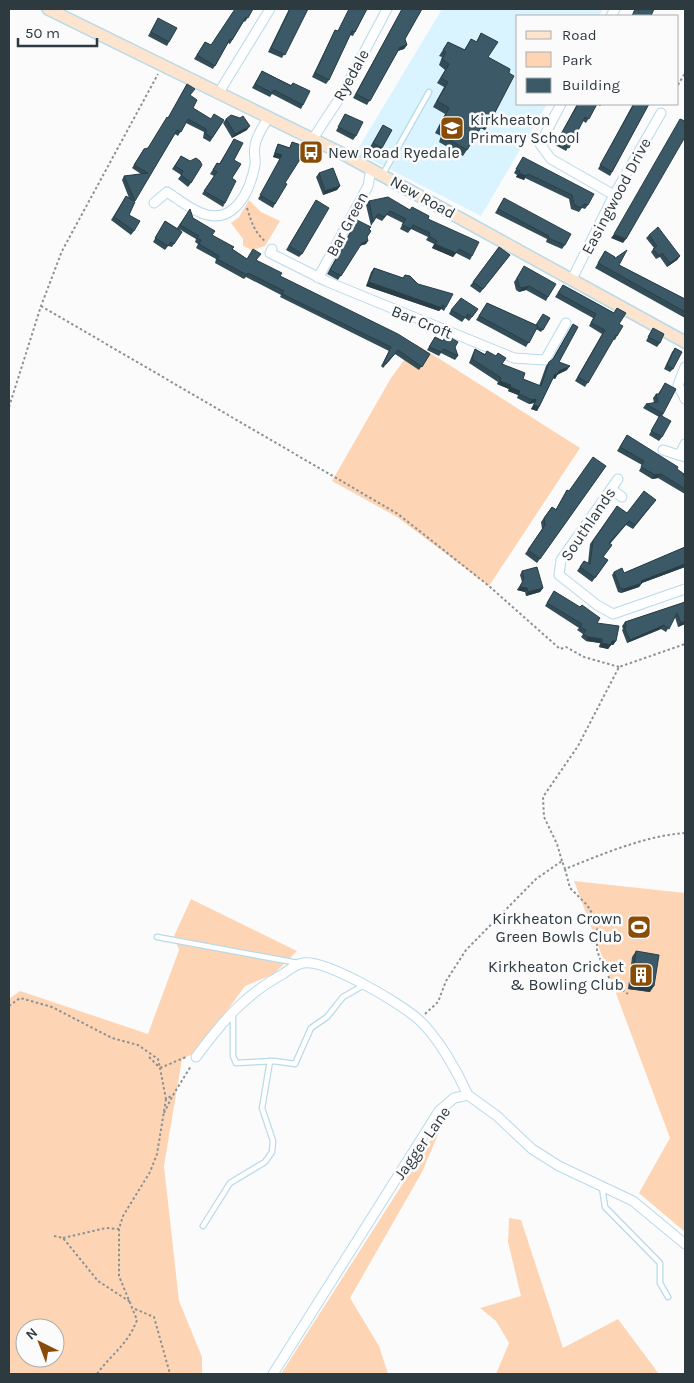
<svg xmlns="http://www.w3.org/2000/svg" width="694" height="1383" font-family="Karla,sans-serif">
<style>
.built{fill:#daf4ff}
.green{fill:#fed5b4;fill-rule:evenodd}
.lines{fill:none;stroke-linecap:round;stroke-linejoin:round}
.lane-casing{stroke:#b8dae9;stroke-width:7}
.street-casing{stroke:#b8dae9;stroke-width:11}
.secondary-casing{stroke:#b8dae9;stroke-width:14}
.path{stroke:#8b9295;stroke-width:2;stroke-dasharray:2.5 2.5;stroke-linecap:butt}
.lane{stroke:#fff;stroke-width:4.5}
.street{stroke:#fff;stroke-width:9}
.secondary{stroke:#fce4ce;stroke-width:11}
.wall{fill:#334d58}
.shaded-wall{fill:#293e47}
.building{fill:#3b5966;stroke:#293e47}
.labels{text-anchor:middle;dominant-baseline:central;stroke-width:5;stroke-linejoin:round;paint-order:stroke}
.street-label{font-size:16px;fill:#2d3a40;stroke:#fbfbfb}
.poi-label{font-size:16px;fill:#2d3a40;stroke:#fbfbfb;text-anchor:start}
</style>
<rect width="100%" height="100%" fill="#fbfbfb"/>
<path class="built" d="M442,9H603L599,16H518V104H547L481,216L356,152Z"/>
<g class="green">
<path d="M249,200L261,212L280,221L265,246L252,250L243,246V239L231,223L239,217Z"/>
<path d="M416,344L580,448L489,586L397,517L332,481L391,378Z"/>
<path d="M574,881L685,893V1232L639,1193L670,1138Z"/>
<path d="M191,899L297,951L274,974L245,986L197,1052L182,1059L164,1166L179,1301L202,1357V1374H9V999L20,991L148,1034L179,950L174,936ZM25,1328H55V1358H25Z"/>
<path d="M446,1116L422,1172L350,1298L379,1346L388,1374H281Z"/>
<path d="M509,1218L521,1220L563,1348L618,1319L659,1374H496L509,1343L496,1321L480,1308L521,1296L508,1242Z"/>
</g>
<g class="lines">
<g class="lane-casing">
<g id="lane">
<path d="M383,174L429,92"/>
<path d="M157,937L298,963"/>
<path d="M233,1013V1056L236,1063L274,1061L295,1064L311,1028L327,1017L343,997L364,985"/>
<path d="M602,1187L605,1207L660,1263V1283L668,1297"/>
<path d="M203,1226L230,1183L265,1162L272,1152L273,1141L262,1108L270,1061"/>
</g>
</g>
<g class="street-casing">
<g id="street">
<path d="M611,16L615,9"/>
<path d="M218,94L270,9"/>
<path d="M561,104L540,144L551,159L614,195"/>
<path d="M312,140L341,96L387,9"/>
<path d="M154,203L167,192C178,199 191,210 204,214C235,224 250,191 255,165C256,159 253,152 255,146C256,136 263,127 268,118"/>
<path d="M272,249L270,253L328,282L514,358L545,360L566,323"/>
<path d="M318,278L368,186L371,169"/>
<path d="M572,279L614,195L661,113"/>
<path d="M685,367L678,385L685,399"/>
<path d="M663,450L685,457"/>
<path d="M680,454L685,444"/>
<path d="M618,479L561,560L559,575L597,605L613,614L685,589"/>
<path d="M611,489L622,497"/>
<path d="M196,1057C222,1022 244,995 283,974C289,970 296,964 303,963C326,959 400,1003 418,1019C438,1037 457,1071 468,1095"/>
<path d="M273,1374L439,1111L454,1098L468,1095L497,1116L532,1149L559,1166L633,1201L685,1244"/>
</g>
</g>
<g class="secondary-casing">
<path id="secondary" d="M48,9L345,155L685,342"/>
</g>
<g class="path">
<path d="M678,85L685,73"/>
<path d="M247,208C252,223 254,232 266,242"/>
<path d="M41,306L398,514L489,586L560,649L566,647L584,657L619,667"/>
<path d="M9,407L41,306L62,251L158,74"/>
<path d="M562,861L557,844L544,817L543,797L578,746L619,667L685,644"/>
<path d="M565,869L570,888L587,905L597,921V950L603,967L611,981L628,994"/>
<path d="M9,1006L20,998L52,1007L112,1038L138,1045L158,1059L160,1068L186,1057"/>
<path d="M425,1014L438,1002L446,981L466,950L536,879L562,861L565,869C603,854 644,836 685,833"/>
<path d="M149,1057L160,1068L166,1099L173,1095L191,1066"/>
<path d="M164,1113L173,1095"/>
<path d="M54,1236L63,1238L98,1281L132,1303"/>
<path d="M63,1238L106,1228L119,1229"/>
<path d="M135,1309L154,1317L170,1374"/>
<path d="M97,1374C112,1353 127,1346 137,1320L119,1276V1229L123,1216L150,1172L157,1154L166,1099"/>
</g>
<use href="#lane" class="lane"/>
<use href="#street" class="street"/>
<use href="#secondary" class="secondary"/>
</g>
<g class="wall">
<path d="M253,9L245,22L244,21L230,44L228,43L213,69L194,59L205,42L211,45Z"/>
<path d="M289,9H308L282,58L268,52Z"/>
<path d="M349,9H367L355,32L353,36L350,35L329,80L326,84L312,77L333,34L335,30L338,31Z"/>
<path d="M402,9H422L405,39L407,45L404,49L398,51L367,105L353,98Z"/>
<path d="M158,18L169,42L167,46L148,36Z"/>
<path d="M481,33L488,57L489,124L485,130L481,128L463,156L439,142L441,136L435,133L445,114L433,107L444,87L437,83L445,70L439,65L442,57L439,56L448,42L464,50L471,39L476,42Z"/>
<path d="M262,71L291,85L293,83L303,105L301,109L272,94L270,97L252,88Z"/>
<path d="M187,84L190,95L193,108L210,119L224,120L210,142L203,138L204,132L186,123L178,136L175,134L134,201L129,215L134,231L131,235L111,220L126,196L129,198L122,180L124,176L141,174L132,168L144,149L148,148L168,118Z"/>
<path d="M577,104H602L600,106L597,104L586,123L583,121L566,151L555,145Z"/>
<path d="M633,104H649L610,176L598,169Z"/>
<path d="M345,114L356,136L353,140L336,131Z"/>
<path d="M226,119L247,130L232,138L223,123Z"/>
<path d="M383,125L382,148L380,152L370,147Z"/>
<path d="M234,139V160L232,178L225,203L223,207L202,194L214,176L210,174L215,166L217,163L219,164Z"/>
<path d="M292,142L285,183L275,204L273,208L258,199L280,159L273,157L276,148L278,144L289,148Z"/>
<path d="M181,156L190,161L191,183L188,187L178,179L181,175L172,169Z"/>
<path d="M523,157L588,205L585,209L582,208L579,212L571,209L569,199L525,178L524,180L516,177L517,175L514,173Z"/>
<path d="M319,173L340,186L337,190L323,195L316,177Z"/>
<path d="M504,198L565,245L562,249L546,242L547,239L495,213Z"/>
<path d="M316,200L302,254L299,257L286,250Z"/>
<path d="M369,201L410,210L412,207L428,219L472,256L470,260L456,253L453,257L432,248L434,244L426,240L428,237L411,229L408,233L400,229L403,223L387,215L382,221L376,218L371,226L366,205Z"/>
<path d="M190,209L193,218L212,235L247,259L256,260L280,276L430,354L419,370L395,354L383,368L381,366L389,351L280,297L281,295L246,277L244,279L215,263L216,259L196,248L198,244L195,242L196,239L179,229L182,232L172,247L168,246L165,250L153,242L165,221L177,228Z"/>
<path d="M357,220L369,229L366,244L359,246L338,280L327,274Z"/>
<path d="M649,235L680,256L677,260L667,267L660,257L656,259L651,252L654,248L646,238Z"/>
<path d="M499,247L510,255L480,293L470,286Z"/>
<path d="M605,251L619,265L685,299V318L595,268Z"/>
<path d="M374,268L403,278L405,275L418,284L446,307L444,311L441,309L439,311L366,286L371,272Z"/>
<path d="M522,270L548,297L546,301L526,290L519,292L516,290L514,282Z"/>
<path d="M563,285L614,313L617,308L619,324L617,336L615,340L613,339L585,387L575,381L602,334L589,326L593,318L555,297Z"/>
<path d="M487,303L536,325L550,318L541,332L536,329L526,347L476,320Z"/>
<path d="M478,309L469,321L465,318L462,322L449,314L451,310Z"/>
<path d="M573,324L559,362L567,370L558,374L555,379L553,378L539,407L537,411L531,409L534,403L529,404L517,398L518,395L508,391L509,389L497,384L498,382L469,363L473,353L475,349L485,354L496,356L498,353L502,364L523,379L539,386L546,366L549,362L552,360Z"/>
<path d="M653,328L660,343L657,347L646,341Z"/>
<path d="M446,335L455,347L458,356L455,360L441,353L439,356L427,350L435,337L443,341Z"/>
<path d="M675,348L673,369L670,372L664,369L672,352Z"/>
<path d="M665,383L663,414L662,417V437L659,441L649,435L659,417L643,408L646,404L654,403L653,398L656,394H658Z"/>
<path d="M627,435L677,469L685,476V494L658,478L652,479L639,471L642,465L617,451Z"/>
<path d="M606,466L537,563L525,554L542,529L541,522L552,507L556,509L567,490L569,491Z"/>
<path d="M656,500L633,529L626,525L610,544L603,557L608,560L592,582L577,571L584,561L588,563L590,544L617,506L627,513Z"/>
<path d="M685,547V567L642,583L639,587L621,593L618,592L612,575L614,572L624,573Z"/>
<path d="M522,571L543,588L540,592L526,596L525,592L517,590L522,582L520,575Z"/>
<path d="M554,591L597,623L616,641L613,645H611L608,649L599,647L600,643L586,641L581,637L583,634L577,630L579,628L545,606Z"/>
<path d="M685,602V624L678,627L675,617L666,632L661,629L627,643L622,630L623,629L622,626L625,622Z"/>
<path d="M636,951L650,992L628,989L632,957Z"/>
</g>
<g class="shaded-wall">
<path d="M407,45L404,49L397,51L400,47Z"/>
<path d="M484,122L489,124L485,130L480,128Z"/>
<path d="M250,126L247,130L232,138L235,134Z"/>
<path d="M275,153L282,155L280,159L273,157Z"/>
<path d="M519,173L526,176L524,180L516,177Z"/>
<path d="M340,186L337,190L323,195L325,191Z"/>
<path d="M614,234L626,239L623,243L611,238Z"/>
<path d="M368,241L366,244L359,246L362,243Z"/>
<path d="M435,244L456,253L453,257L432,248Z"/>
<path d="M680,256L677,260L667,267L670,263Z"/>
<path d="M369,282L442,308L439,311L366,286Z"/>
<path d="M529,286L526,290L519,292L522,288Z"/>
<path d="M570,366L567,370L557,375L555,379L553,378L555,374L559,371Z"/>
<path d="M500,381L511,385L509,389L497,384Z"/>
<path d="M510,387L520,391L518,395L508,391Z"/>
<path d="M536,399L534,403L529,404L532,400Z"/>
<path d="M534,405L539,407L537,411L531,409Z"/>
<path d="M661,474L658,478L652,479L655,475Z"/>
<path d="M685,564V567L639,584L642,583L639,587L621,593L624,589L641,581Z"/>
<path d="M520,587L527,588L525,592L517,590Z"/>
<path d="M543,588L540,592L526,596L528,592Z"/>
<path d="M685,621V624L678,627L681,623Z"/>
<path d="M664,625L661,629L627,643L630,640Z"/>
<path d="M588,637L602,639L600,643L586,641Z"/>
<path d="M612,641H616L613,645H611L608,649L599,647L602,643Z"/>
<path d="M632,983L654,986L650,992L628,989Z"/>
</g>
<g class="building">
<path d="M235,9H253L248,18L246,17L232,40L230,39L215,66L197,55L205,42L211,45Z"/>
<path d="M290,9H308L285,55L271,48Z"/>
<path d="M349,9H367L355,32L352,31L329,80L315,73L335,30L338,31Z"/>
<path d="M402,9H422L405,39L407,45L400,47L370,101L356,94Z"/>
<path d="M635,9L638,11L640,9H654L651,16H632Z"/>
<path d="M158,18L177,28L169,42L151,32Z"/>
<path d="M481,33L498,42L488,57L510,69L509,73L514,76L489,124L484,122L467,150L443,136L445,131L439,127L449,108L437,101L448,82L441,78L449,64L442,59L446,52L443,50L448,42L465,50L471,39L477,42Z"/>
<path d="M262,71L291,86L293,83L310,91L303,105L274,90L272,93L255,84Z"/>
<path d="M187,84L195,89L190,95L197,100L193,108L211,119L214,114L224,120L212,138L206,134V129L188,119L181,132L177,130L135,201L124,176L148,173L134,165L144,149L148,148L167,117L168,118Z"/>
<path d="M578,104H597L589,119L585,117L569,148L557,141Z"/>
<path d="M634,104H649L612,172L600,165Z"/>
<path d="M345,114L363,122L356,136L338,127Z"/>
<path d="M231,115L240,118L243,116L250,126L235,134L226,119Z"/>
<path d="M680,119L685,121V137L626,239L614,234Z"/>
<path d="M383,125L392,130L382,148L373,143Z"/>
<path d="M234,139L243,143L234,160L241,164L232,178L236,181L225,203L204,191L217,172L213,170L217,163L220,164Z"/>
<path d="M292,142L304,146L299,161L285,183L287,184L275,204L260,195L282,155L275,153L278,144L290,148Z"/>
<path d="M181,156L190,161L196,158L200,161L202,165L191,183L181,175L183,171L175,166Z"/>
<path d="M523,157L594,194L588,205L584,204L581,208L574,205L572,195L528,174L526,176L519,173L520,171L516,169Z"/>
<path d="M333,168L340,186L325,191L319,173Z"/>
<path d="M126,196L135,202L129,215L140,221L134,231L114,217Z"/>
<path d="M388,197L410,210L412,207L429,216L428,219L479,242L472,256L459,249L456,253L435,244L437,241L429,236L430,233L413,225L411,229L402,225L406,219L390,211L384,217L378,214L373,222L369,201Z"/>
<path d="M504,198L571,234L565,245L548,238L549,236L498,209Z"/>
<path d="M316,200L329,208L302,254L289,246Z"/>
<path d="M190,209L193,218L215,231L212,235L234,247L232,249L247,259L253,249L261,254L256,260L282,273L280,276L398,334L430,354L422,367L398,350L386,364L384,362L391,347L282,294L284,291L248,273L247,275L217,259L219,256L199,244L201,240L197,238L199,236L180,225Z"/>
<path d="M357,220L371,227L369,229L371,231L367,237L368,241L362,243L341,276L330,270Z"/>
<path d="M165,221L182,232L174,244L171,242L168,246L155,238Z"/>
<path d="M658,227L680,256L670,263L662,253L659,256L653,249L657,246L649,235Z"/>
<path d="M499,247L510,255L483,289L473,282Z"/>
<path d="M627,250L619,265L685,299V312L598,263L605,251L615,257L614,259Z"/>
<path d="M524,266L556,284L548,297L529,286L522,288L519,286L517,278Z"/>
<path d="M374,268L403,278L405,275L410,276L418,284L453,294L446,307L442,305V308L369,282Z"/>
<path d="M563,285L614,313L617,308L626,313L619,324L623,326L617,336L616,335L588,383L578,377L605,330L591,323L596,314L558,293Z"/>
<path d="M461,298L478,309L472,317L468,314L465,318L451,310Z"/>
<path d="M487,303L538,326L529,343L479,316Z"/>
<path d="M543,314L550,318L543,330L537,327L538,326L536,325Z"/>
<path d="M573,324L578,327L559,362L570,366L559,371L557,375L555,374L539,407L534,405L536,399L532,400L519,394L520,391L510,387L511,385L500,381L501,378L472,359L475,349L485,355L487,351L496,356L498,353L506,358L502,364L525,373L523,379L541,386L549,362L553,359Z"/>
<path d="M653,328L664,334L660,343L648,337Z"/>
<path d="M446,335L458,342L455,347L458,356L444,349L441,352L429,347L435,337L443,341Z"/>
<path d="M675,348L682,352L673,369L667,365Z"/>
<path d="M665,383L676,389L663,414L646,404L658,402L656,394H659Z"/>
<path d="M660,415L671,421L662,437L651,431Z"/>
<path d="M627,435L678,467L677,469L684,474L683,475L685,476V489L661,474L655,475L641,467L644,461L620,447Z"/>
<path d="M593,457L606,466L540,559L528,550L545,525L544,518L552,507L556,510L567,490L569,491Z"/>
<path d="M644,491L656,500L635,525L629,521L609,543L612,545L603,557L608,560L595,578L580,567L584,561L590,564L593,541L617,506L627,513Z"/>
<path d="M685,547V564L641,581L642,583L624,589L620,588L614,572L622,568L624,573Z"/>
<path d="M537,567L543,588L528,592L527,588L520,587L524,578L522,571Z"/>
<path d="M554,591L580,607L582,605L600,618L597,623L619,626L616,641H612L611,645L602,643V639L588,637L583,634L586,630L580,627L582,624L547,603Z"/>
<path d="M685,602V621L681,623L677,613L669,629L664,625L630,640L624,627H626L625,622Z"/>
<path d="M636,951L659,955L654,986L632,983Z"/>
</g>
<defs>
<g id="school-square" transform="scale(1.25)"><rect x="-9" y="-9" width="18" height="18" rx="4" fill="#884c07" stroke="#fbfbfb"/><path d="M0-5L7-2L0 1L-7-2ZM-4 1L0 2.5L4 1V4Q0 6-4 4Z" fill="#fff"/></g>
<g id="bus-square" transform="scale(1.25)"><rect x="-9" y="-9" width="18" height="18" rx="4" fill="#884c07" stroke="#fbfbfb"/><path d="M-5-6H5V4H4V6H2V4H-2V6H-4V4H-5ZM-3.5-4V0h7V-4ZM-3.5 1.2v1.5H-2V1.2ZM2 1.2v1.5H3.5V1.2Z" fill="#fff"/></g>
<g id="stadium-square" transform="scale(1.25)"><rect x="-9" y="-9" width="18" height="18" rx="4" fill="#884c07" stroke="#fbfbfb"/><path d="M0-5a6.5 5 0 1 0 0 10a6.5 5 0 1 0 0-10ZM-3.5-1.8h7v3.6h-7Z" fill="#fff"/></g>
<g id="building-square" transform="scale(1.25)"><rect x="-9" y="-9" width="18" height="18" rx="4" fill="#884c07" stroke="#fbfbfb"/><path d="M-4-6H4V6H1V3H-1V6H-4ZM-2.5-4.3h1.7v1.8h-1.7ZM.8-4.3h1.7v1.8H.8ZM-2.5-1h1.7V.8h-1.7ZM.8-1h1.7V.8H.8Z" fill="#fff"/></g>
</defs>
<g fill-rule="evenodd">
<use href="#school-square" x="452" y="128"/>
<use href="#bus-square" x="311" y="152"/>
<use href="#stadium-square" x="639" y="927"/>
<use href="#building-square" x="641" y="975"/>
</g>
<g class="labels">
<g class="street-label">
<text transform="translate(351 75) rotate(-61)">Ryedale</text>
<text transform="translate(616 196) rotate(-62)">Easingwood Drive</text>
<text transform="translate(423 197) rotate(29)">New Road</text>
<text transform="translate(347 224) rotate(-62)">Bar Green</text>
<text transform="translate(422 322) rotate(22)">Bar Croft</text>
<text transform="translate(588 524) rotate(-56)">Southlands</text>
<text transform="translate(422 1143) rotate(-55)">Jagger Lane</text>
</g>
<g class="poi-label">
<text x="470" y="119">Kirkheaton<tspan x="470" dy="18">Primary School</tspan></text>
<text x="328" y="152">New Road Ryedale</text>
<text x="622" y="918" text-anchor="end">Kirkheaton Crown<tspan x="622" dy="18">Green Bowls Club</tspan></text>
<text x="624" y="966" text-anchor="end">Kirkheaton Cricket<tspan x="624" dy="18">&amp; Bowling Club</tspan></text>
</g>
</g>
<rect width="694" height="1383" fill="none" stroke="#2d3a40" stroke-width="20"/>
<rect x="516" y="15" width="162" height="90" fill="#fbfbfb" stroke="#a9aeb0"/>
<rect x="526" y="31" width="25" height="8" fill="#fce4ce" stroke="#a9aeb0"/>
<text x="562" y="40" font-size="15" fill="#2d3a40">Road</text>
<rect x="526" y="52" width="25" height="15" fill="#fed5b4" stroke="#a9aeb0"/>
<text x="562" y="65" font-size="15" fill="#2d3a40">Park</text>
<rect x="526" y="78" width="25" height="15" fill="#3b5966" stroke="#a9aeb0"/>
<text x="562" y="90" font-size="15" fill="#2d3a40">Building</text>
<g transform="translate(40 1343) rotate(318)"><circle r="24" fill="#fbfbfb" stroke="#a9aeb0"/>
<path d="M0-4L9 19L0 12L-9 19Z" fill="#884c07"/>
<text y="-8" font-size="14" font-weight="bold" text-anchor="middle" fill="#2d3a40">N</text>
</g>
<path d="M18 38v8h79v-8" fill="none" stroke="#2d3a40" stroke-width="2.5"/>
<text x="25" y="38" font-size="15" fill="#2d3a40" stroke="#fbfbfb" stroke-width="4" paint-order="stroke">50 m</text>
</svg>
